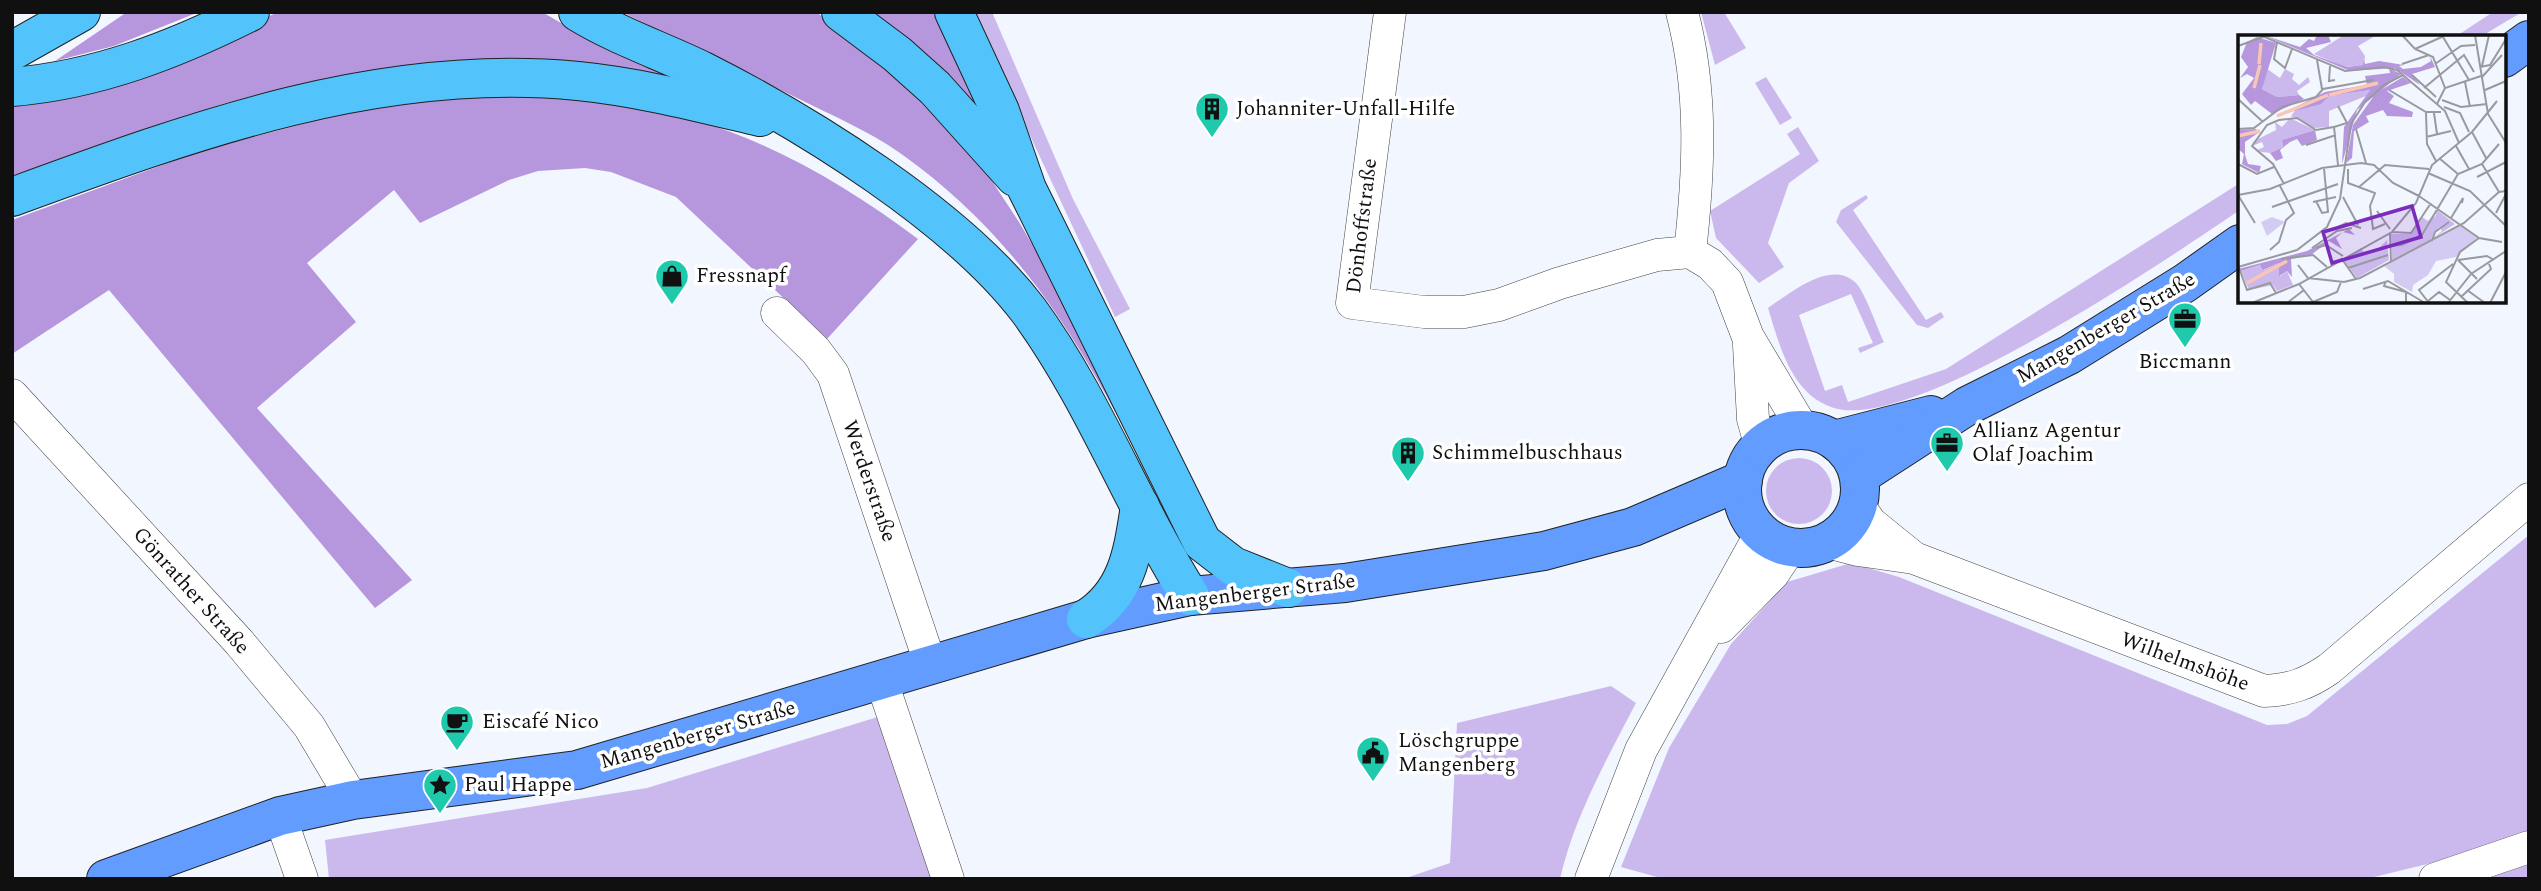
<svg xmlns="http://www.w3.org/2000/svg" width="2541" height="891" font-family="Spectral,serif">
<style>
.green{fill:#cbb9ed}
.forest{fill:#b697de}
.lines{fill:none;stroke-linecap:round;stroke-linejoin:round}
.minor-casing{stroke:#434343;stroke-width:33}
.major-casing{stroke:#212121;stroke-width:40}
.highway-casing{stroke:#212121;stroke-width:40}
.minor{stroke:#fff;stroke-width:32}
.major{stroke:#629cff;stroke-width:38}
.highway{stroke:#53c3fc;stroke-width:38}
.labels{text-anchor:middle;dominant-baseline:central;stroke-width:7;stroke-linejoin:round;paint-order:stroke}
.poi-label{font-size:21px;fill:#101010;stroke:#fff;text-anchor:start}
.street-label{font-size:21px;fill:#101010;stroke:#fff}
.inset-river{fill:none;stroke:#fac5b4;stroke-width:3.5}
.inset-road{fill:none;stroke:#989a9f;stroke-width:2}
.view{fill:#7b2cbf;fill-opacity:0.15;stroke:#7b2cbf;stroke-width:3.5}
.inset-edge{fill:none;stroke:#101010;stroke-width:3.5}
</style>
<rect width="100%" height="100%" fill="#f2f6ff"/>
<g class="green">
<path d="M972,12H992L1073,199L1130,309L1115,317Z"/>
<path d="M1701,12H1724L1746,48L1715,65Z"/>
<path d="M2493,12H2522L2480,37H2455Z"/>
<path d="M1766,77L1792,118L1780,125L1755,83Z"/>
<path d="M1798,127L1819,161L1789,183L1768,243L1784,267L1759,283L1716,238L1710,211L1800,154L1787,134Z"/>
<path d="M2240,183V210C2170,257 1908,437 1831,407C1791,393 1779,344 1768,308C1789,294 1831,258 1856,283C1866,294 1877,328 1884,342L1860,353L1858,348L1873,343L1851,294L1799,315L1825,391L1842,385L1848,402L1946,369Z"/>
<path d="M1866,195L1868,198L1853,210L1926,320L1941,312L1944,317L1928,328L1917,325L1836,222L1841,210Z"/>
<circle cx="1799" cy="491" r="33"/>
<path d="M2529,535V831L2489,849L2366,879H1664L1621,867L1669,748L1731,644L1787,582L1851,563L1899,577L2267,725L2287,724L2307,716Z"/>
<path d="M1611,686L1636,703C1607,759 1574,817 1560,879H1403L1450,863L1457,723Z"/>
<path d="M881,716L937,879H329L325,840L647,788Z"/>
<path d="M2529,864V879H2486Z"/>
</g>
<g class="forest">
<path d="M127,12H199L114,46L55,61Z"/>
<path d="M278,12H542L575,31L699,87L366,72L226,103L112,140L12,178V106L124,84Z"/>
<path d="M622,12H816L896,70L967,143L1019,222L1132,415L1181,526L1173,529C1104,382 1036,249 900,153C869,131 831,115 797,98C739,70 680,41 622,12Z"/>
<path d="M868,12H940L984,113Z"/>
<path d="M454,97C509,97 565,96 620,104C731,118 830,173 918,239L827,339L676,197L611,172L585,168L538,171L509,180L420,223L394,190L307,263L356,322L257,408L412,580L375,608L109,290L12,354V220L203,150L345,113Z"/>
</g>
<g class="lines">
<g class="minor-casing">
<g id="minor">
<path d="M1390,12L1352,303L1424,312H1464L1499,305L1560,283L1657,255L1690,252L1710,264L1727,282L1748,337L1804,431"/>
<path d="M1682,12C1703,92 1699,171 1690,252"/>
<path d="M777,313L816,351L833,374L931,666"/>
<path d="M1749,345L1753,419L1761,447"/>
<path d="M12,395L239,642L309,726L353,800"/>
<path d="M1858,505L1871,523L1913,557"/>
<path d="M1827,542L1858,550L1914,558L2264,691C2290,690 2307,684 2329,669L2529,499"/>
<path d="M1721,627L1773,574L1791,547"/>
<path d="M882,682L948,879"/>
<path d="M280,816L302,879"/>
<path d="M1591,879L1641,750L1761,533"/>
<path d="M2435,879L2529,847"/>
</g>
</g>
<g class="major-casing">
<g id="major">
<path d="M2504,58L2529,40"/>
<circle cx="1801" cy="489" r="59"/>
<path d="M1834,440L1931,415"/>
<path d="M1859,476L1967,406L2069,355L2185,283L2240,244"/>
<path d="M106,879L280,816L353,800L577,770L1086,619L1190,596L1345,583L1544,551L1633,527L1743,480"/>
</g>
</g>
<g class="highway-casing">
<g id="highway">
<path d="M578,12C617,36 662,51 703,71C808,124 958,217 1029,311C1094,400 1132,504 1190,596"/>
<path d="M841,12L897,54L935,88L1015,177"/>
<path d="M954,12L1000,111L1027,189L1202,542L1233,566L1288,588"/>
<path d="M12,51L81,12"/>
<path d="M12,87C97,80 174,50 250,12"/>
<path d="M12,197C195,130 380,62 578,81C639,87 701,103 760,117"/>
<path d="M1086,619C1128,593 1133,551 1140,506"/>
</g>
</g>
<use href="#minor" class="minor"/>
<use href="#major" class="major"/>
<use href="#highway" class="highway"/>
</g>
<defs>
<g id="building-pin" transform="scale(1.75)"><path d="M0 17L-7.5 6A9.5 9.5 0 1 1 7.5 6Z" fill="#1ec9ac" stroke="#fff"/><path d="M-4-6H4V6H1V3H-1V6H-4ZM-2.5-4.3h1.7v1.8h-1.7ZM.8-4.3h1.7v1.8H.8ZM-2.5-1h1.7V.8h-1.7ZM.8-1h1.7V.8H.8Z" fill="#111"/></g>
<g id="shop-pin" transform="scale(1.75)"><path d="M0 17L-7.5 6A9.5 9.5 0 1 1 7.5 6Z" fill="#1ec9ac" stroke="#fff"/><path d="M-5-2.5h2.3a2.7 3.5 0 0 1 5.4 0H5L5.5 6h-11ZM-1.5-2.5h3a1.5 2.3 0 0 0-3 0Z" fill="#111"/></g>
<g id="office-pin" transform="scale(1.75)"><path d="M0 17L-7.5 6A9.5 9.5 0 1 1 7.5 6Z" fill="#1ec9ac" stroke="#fff"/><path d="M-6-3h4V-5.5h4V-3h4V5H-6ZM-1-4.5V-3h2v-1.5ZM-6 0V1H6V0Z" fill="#111"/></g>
<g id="cafe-pin" transform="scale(1.75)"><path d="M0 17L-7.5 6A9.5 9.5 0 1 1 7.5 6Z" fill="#1ec9ac" stroke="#fff"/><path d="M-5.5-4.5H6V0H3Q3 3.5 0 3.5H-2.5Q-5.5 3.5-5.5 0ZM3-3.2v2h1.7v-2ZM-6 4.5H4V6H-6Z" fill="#111"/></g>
<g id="civic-pin" transform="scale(1.75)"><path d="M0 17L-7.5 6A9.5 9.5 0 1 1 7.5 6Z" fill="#1ec9ac" stroke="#fff"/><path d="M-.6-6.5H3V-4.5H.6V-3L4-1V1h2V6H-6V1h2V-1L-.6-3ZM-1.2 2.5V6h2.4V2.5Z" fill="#111"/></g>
<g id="sight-pin" transform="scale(1.75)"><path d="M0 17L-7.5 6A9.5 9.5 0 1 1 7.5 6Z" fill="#1ec9ac" stroke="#fff"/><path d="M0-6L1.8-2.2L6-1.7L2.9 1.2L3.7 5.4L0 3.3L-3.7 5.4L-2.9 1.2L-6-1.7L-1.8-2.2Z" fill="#111"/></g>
</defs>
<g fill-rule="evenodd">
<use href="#building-pin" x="1212" y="109"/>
<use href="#shop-pin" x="672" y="276"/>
<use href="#office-pin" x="2185" y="319"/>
<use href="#office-pin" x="1947" y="443"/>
<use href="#building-pin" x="1408" y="453"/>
<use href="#cafe-pin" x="457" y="722"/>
<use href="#civic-pin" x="1373" y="753"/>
<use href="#sight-pin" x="440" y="785"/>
</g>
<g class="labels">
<g class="poi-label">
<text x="1236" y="109">Johanniter-Unfall-Hilfe</text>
<text x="696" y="276">Fressnapf</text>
<text x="2185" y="362" text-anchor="middle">Biccmann</text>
<text x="1972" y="431">Allianz Agentur<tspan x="1972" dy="24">Olaf Joachim</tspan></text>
<text x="1432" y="453">Schimmelbuschhaus</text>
<text x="482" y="722">Eiscafé Nico</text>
<text x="1398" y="741">Löschgruppe<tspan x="1398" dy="24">Mangenberg</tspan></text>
<text x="464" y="785">Paul Happe</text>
</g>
<g class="street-label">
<text transform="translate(1362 226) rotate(-83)">Dönhoffstraße</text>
<text transform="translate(2106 328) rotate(-30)">Mangenberger Straße</text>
<text transform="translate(869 481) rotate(71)">Werderstraße</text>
<text transform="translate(191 591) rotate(48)">Gönrather Straße</text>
<text transform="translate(1255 593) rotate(-7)">Mangenberger Straße</text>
<text transform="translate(2185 662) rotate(20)">Wilhelmshöhe</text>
<text transform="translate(698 735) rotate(-16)">Mangenberger Straße</text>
</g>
</g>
<g transform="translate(2238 35)">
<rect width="268" height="268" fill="#f2f6ff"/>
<path d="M106,0H139L120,11L127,21L126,30L107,32L76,19ZM28,33L42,43L47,34L56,39L54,44L61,50L70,42L72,47L59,56L61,60L39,62L24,54ZM132,55L128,61L91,76V92L76,93L53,81L58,74L91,61ZM52,83L77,95L44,105L45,112L32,118L17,116L26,112L24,107L14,111L16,106L38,95L37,87L44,92ZM199,175L217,189L194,204L204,196L202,192L192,206L154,225L153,199H172L184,182L190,186L196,179L197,183ZM149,205L151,225L119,243L105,225L123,213L127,219L138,216ZM41,228L42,241L49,236L55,250L39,256L35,250L11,255L3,236L23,230L26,235Z" fill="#cbb9ed"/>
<path d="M25,0L62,12L71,4L76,6L79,0H90L93,7L68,13L76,20L109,32L125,30L126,25L127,29L141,26L166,30L161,31L165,34L183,32L193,26L192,21L197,32L174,39L182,50L157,33L112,36ZM19,2L38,8L24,54L39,62L61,60L66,64L34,79L17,66L13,70L4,59L16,43L9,39L2,43L10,32L3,22L9,7ZM151,33L163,39L119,75L104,129L106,92L132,55L91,61L83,69L44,79L87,57L129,50L127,41L152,38ZM165,42L173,48L149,56L156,61L151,68L175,77L174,82L149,81L145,75L128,81L131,87L116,96L114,123L108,128L115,90L138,58ZM18,94L20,98L7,107V120L10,129L23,131L21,138L4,129L6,119L0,114V95ZM77,95L79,105L64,111L59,104L52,107L42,115L45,123L38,126L32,118L45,112L44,105ZM111,194L117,200L105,197L98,203L104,214L91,206L73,220L53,224L54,242L49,236L41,241V228L25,235L22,230L0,237V234L69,216Z" fill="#b697de"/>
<path d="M34,182L47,187L29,201L23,187ZM222,191L239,203L218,222L198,226L190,240L175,250L174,257L156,247V239L146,231Z" fill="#d4cbf3"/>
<path class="inset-river" d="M21,29L23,8M16,53L22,30M91,60L140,48M39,81L90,60M0,101L22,96M9,248L49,226"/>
<path class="inset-road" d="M22,0L107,36L146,32L159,35L207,76L221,108M164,0L177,14L195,22L207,53M237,0L250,79L268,108M205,2L231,45M39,7L36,24L47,33L54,14M0,11L25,2M177,14L206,1M79,25L84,54M164,29L191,20M197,29L223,11L237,10M92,31L91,46L97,45M244,31L251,0M242,32L252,30L268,4M174,40L198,62M244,42L264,20M227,47L232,72M146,50L165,40M186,53L226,20L236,37M151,55L188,77H203M247,55L268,46M0,64L25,87M204,65L223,72L249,69M199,69L207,53L243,41M206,72L222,78L231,97M188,78L189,109L198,126M196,78L199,99M96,92L109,88L100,71M0,94L16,93L44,72L78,62L85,54L135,45M118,94L128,128M234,97L248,123M188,102L213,96M68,110L98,100M218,111L231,134M201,123L220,139M0,129L19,139L36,132M244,129L261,157M110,134V148L137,158L132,171L135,194L147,189M190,138L232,156L268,191M239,142L268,127M46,149L35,129L14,111L29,90L41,85L59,83L78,95L96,92L100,130M121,152L147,130L191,134M0,160L17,188M0,160L32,154L84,133L123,128L136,130L155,148L181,161M181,161L241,203L264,207M105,162L120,190M78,166L84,178L90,177L86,133M75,167L98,162M34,172L100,149M139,176L152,194M258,178L268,159M213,183L225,163L224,168M94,195L108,188L123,193M154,197L173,198L193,168M152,198L153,227M194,206L197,197L211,187M149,211L164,210L184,200L220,139L244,129L261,109M74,213L99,196L114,193M78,213L88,210L105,221M32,215L41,207L48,185L56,178L42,151M103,223L118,244M43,224L75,220L89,232M220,225L249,221L256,225M220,225L239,244M0,230L9,255L32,248L38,258M60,230L70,243L106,247L122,243L226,188L261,157L268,156M0,232L59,215L89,192L102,164L113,89L127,67L146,50M110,233L150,220M148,246L146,251L168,257V268M61,249L75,267M125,254L150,246L187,268M229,255L247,268M224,261L253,234L251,229M190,266L201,257L212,265M75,267L99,257L103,247M14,268L61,249L154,197L178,168L194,130L234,97L259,66M49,268L66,255M191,268L181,255L215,229M210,268L233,239L268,216M230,268L208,247L222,217L241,203M252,268L268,237"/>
<path class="view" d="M174,171L183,202L94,228L85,197Z"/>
<rect width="268" height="268" class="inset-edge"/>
</g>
<rect width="2541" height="891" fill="none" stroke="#101010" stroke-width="28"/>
</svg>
